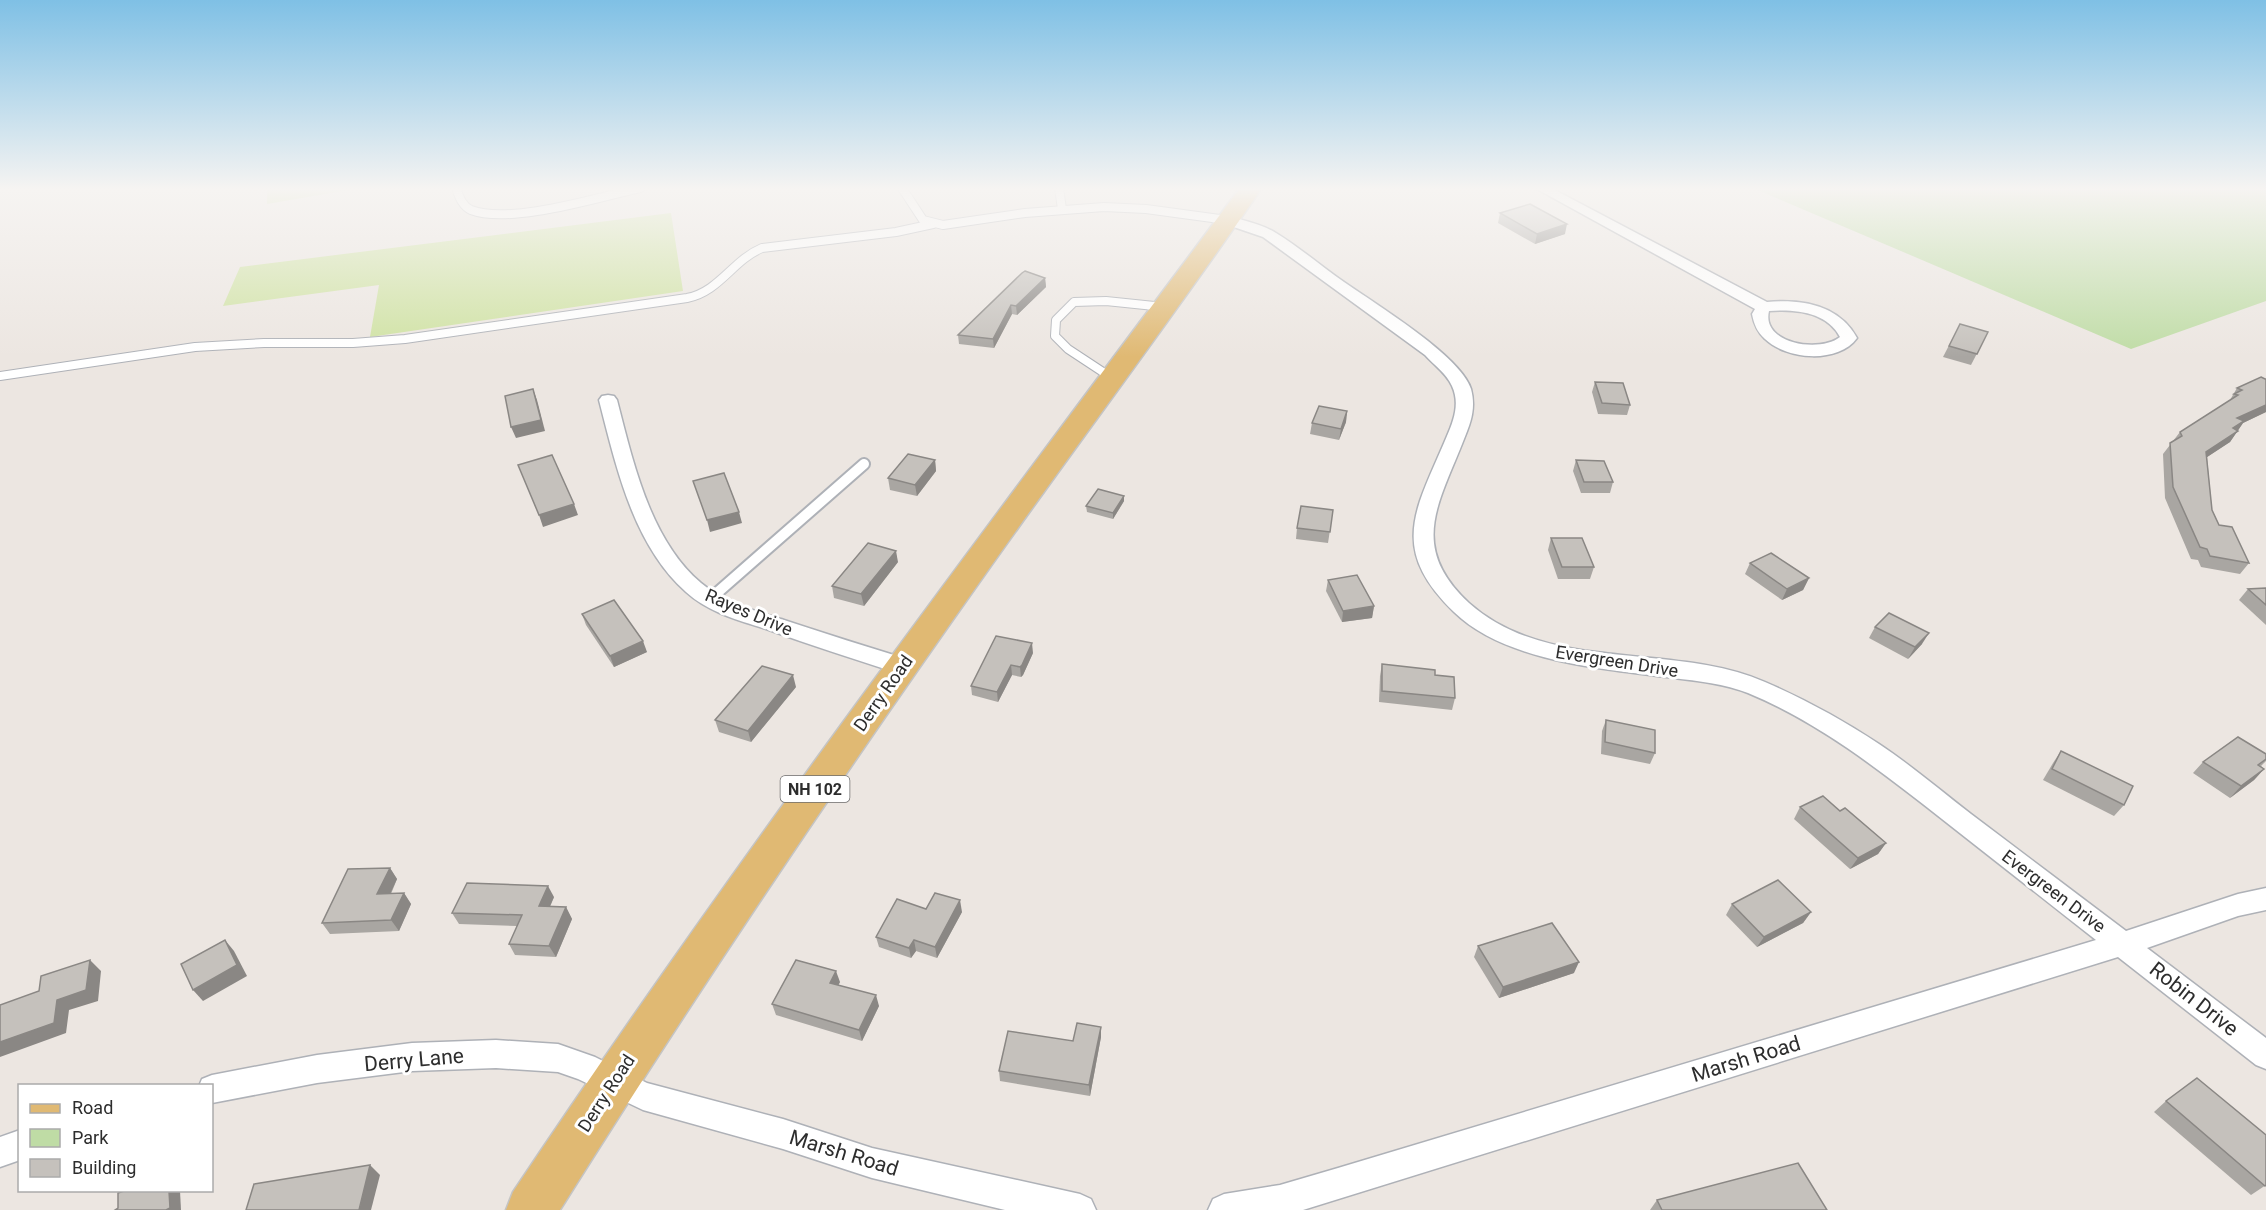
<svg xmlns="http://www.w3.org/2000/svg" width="2266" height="1210" font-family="Roboto,sans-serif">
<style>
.green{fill:#bfdca5}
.pitch{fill:#cfe2a2}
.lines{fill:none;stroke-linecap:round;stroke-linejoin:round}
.service-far1-casing{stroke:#aeb1b7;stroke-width:10}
.service-casing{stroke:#aeb1b7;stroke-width:14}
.minor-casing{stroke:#aeb1b7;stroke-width:3}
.primary-casing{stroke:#c4c4c4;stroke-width:3}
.service-far1{stroke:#fff;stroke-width:8}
.service{stroke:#fff;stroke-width:10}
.minor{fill:#fff;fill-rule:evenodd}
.primary{fill:#e0b973;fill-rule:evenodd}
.wall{fill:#a9a6a2}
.shaded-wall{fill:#8a8784}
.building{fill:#c5c1bc;stroke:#8a8784;stroke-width:1.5}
.labels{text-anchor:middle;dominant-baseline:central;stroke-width:6;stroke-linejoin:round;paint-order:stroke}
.shield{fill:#fff;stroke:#6c6c6c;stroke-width:1.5}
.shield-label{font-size:16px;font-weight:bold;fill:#2d2d2d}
.street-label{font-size:18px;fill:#2d2d2d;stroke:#fff}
.near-street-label{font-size:21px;fill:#2d2d2d;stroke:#fff}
</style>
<rect width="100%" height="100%" fill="#ece6e1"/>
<path class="green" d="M1753,188H2266V301L2131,349Z"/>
<g class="pitch">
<path d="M267,188H360L267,204Z"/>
<path d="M671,213L683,291L370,337L379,285L223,306L240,267Z"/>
</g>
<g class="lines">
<g class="service-far1-casing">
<g id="service-far1">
<path d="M456,188C459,196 462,206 471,210C510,225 599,197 640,188"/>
<path d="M902,188L923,220L943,225L1025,213L1104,207L1146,209L1227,220"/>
<path d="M1059,188L1062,209"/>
<path d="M0,376L195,347L264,343H353L405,339L687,298C719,292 733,260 762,248L896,232L933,224"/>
<path d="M1112,378L1068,349L1055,336L1056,320L1074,302L1106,301L1164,307"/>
</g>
</g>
<g class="service-casing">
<path id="service" d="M710,599L864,464"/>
</g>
<g class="minor-casing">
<g id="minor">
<path d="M1535,188H1551L1767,302C1802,299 1839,305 1857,338C1838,364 1787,360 1765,339C1757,332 1754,324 1752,314L1755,309ZM1769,311C1795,309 1827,312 1840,337C1820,353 1761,344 1769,311Z"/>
<path d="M1227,216C1242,220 1262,224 1276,233C1299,247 1321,266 1344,282C1374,303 1461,356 1471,389C1476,408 1471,422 1464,439C1439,503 1408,547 1469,603C1548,674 1675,642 1765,682C1804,699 1843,720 1879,744C1911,765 1941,791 1971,814C2023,853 2074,892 2126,931L2238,894L2266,888V910L2238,916L2147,948L2266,1038V1069L2256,1065L2118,957L1303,1210H1208L1213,1199L1224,1194L1280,1185L1338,1168L2096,940C2045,900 1994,860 1942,819C1882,772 1820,723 1748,693C1725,684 1698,681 1673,678C1605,669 1505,662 1454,612C1387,547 1417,508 1447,436C1454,420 1460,403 1452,386C1447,374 1434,365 1425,355L1263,237L1222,223L1220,220L1222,217Z"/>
<path d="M608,395L614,396L617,400C633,462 650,540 701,583C725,603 756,611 784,620C826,634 868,647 910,660L913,666L910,672L902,674L894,672C852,658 810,645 769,630C741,621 709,613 686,592C633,545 616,466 599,400L602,396Z"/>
<path d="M496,1040L558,1044L595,1057L647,1083L783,1119L872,1148L1080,1194L1091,1199L1096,1210H1005L872,1178L783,1149L643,1110L578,1079L558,1072L496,1068L412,1071L317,1083L212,1103V1086H199L202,1079L212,1075L317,1055L412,1043Z"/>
<path d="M20,1130V1160L0,1167V1137Z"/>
</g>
</g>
<g class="primary-casing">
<path id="primary" d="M1240,188H1262C1172,318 1077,444 986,573C838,782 696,993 560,1210H506L513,1192C743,848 993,519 1240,188Z"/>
</g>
<use href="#service-far1" class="service-far1"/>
<use href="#service" class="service"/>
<use href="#minor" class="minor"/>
<use href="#primary" class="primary"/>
</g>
<g class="wall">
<path d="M1500,213L1565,234L1535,244L1498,223Z"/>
<path d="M1045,278L1046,287L1017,315L1012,314L994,348L959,344L958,335Z"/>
<path d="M1960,324L1988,332L1971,365L1943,357Z"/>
<path d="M2265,379H2266V412L2243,423L2230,442L2207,457L2212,510L2219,525L2249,563L2240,574L2201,567L2198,560L2191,559L2165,498L2163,454L2180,432L2230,400L2237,388Z"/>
<path d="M1595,382L1630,405L1627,415L1598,414L1592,392Z"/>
<path d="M1347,411L1346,422L1339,440L1310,434L1312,423Z"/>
<path d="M935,460L936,471L917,496L890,490L888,478Z"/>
<path d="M1576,460L1613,482L1610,493H1581L1573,471Z"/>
<path d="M1124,496V501L1113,519L1087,512L1086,506Z"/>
<path d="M1333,510L1328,543L1296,539L1297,528Z"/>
<path d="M1551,538L1594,567L1590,579H1558L1548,550Z"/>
<path d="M898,562L864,606L834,598L832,586Z"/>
<path d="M1750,563L1809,578L1803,590L1782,600L1745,574Z"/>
<path d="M1328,580L1374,606L1372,618L1342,622L1326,591Z"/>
<path d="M2266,588V625L2239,600L2248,589Z"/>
<path d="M582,614L647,652L614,667L586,625Z"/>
<path d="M1875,627L1922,644L1908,659L1869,638Z"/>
<path d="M1033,653L1023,675L1021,677L1012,675L998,702L972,695L971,686Z"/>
<path d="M1382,664L1435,675L1455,698L1452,710L1379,702L1380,676Z"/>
<path d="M796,687L751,742L719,732L715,720Z"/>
<path d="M1606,720L1655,753L1650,764L1601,754L1602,731Z"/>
<path d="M2061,751L2124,805L2114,816L2043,780L2053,763Z"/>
<path d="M2266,754V761L2261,766L2264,769L2254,780L2230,798L2193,773L2203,762Z"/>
<path d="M1800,807L1840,811L1886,843L1878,854L1850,869L1794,819Z"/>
<path d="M390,868L397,879L391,894L404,893L411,904L399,931L330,934L322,923Z"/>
<path d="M554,897L550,907H566L572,919L556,957L515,955L509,944L517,926L459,924L452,913Z"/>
<path d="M1732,904L1811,912L1803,923L1757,947L1726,915Z"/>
<path d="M926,909L962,912L937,958L916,951L911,958L879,947L876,937Z"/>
<path d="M1478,946L1574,973L1499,998L1474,957Z"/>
<path d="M840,982L838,985L879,1006L862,1041L776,1015L772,1004Z"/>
<path d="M1101,1027V1037L1090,1096L1000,1081L999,1071L1073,1041Z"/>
<path d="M2166,1101L2266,1185L2251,1195L2154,1112Z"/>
<path d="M1657,1200L1827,1210H1650Z"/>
</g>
<g class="shaded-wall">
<path d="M1567,224L1565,234L1535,244L1537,234Z"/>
<path d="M1045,278L1046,287L1017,315L1016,306Z"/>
<path d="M1011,305L1012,314L994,348L993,339Z"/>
<path d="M533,389L537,400L545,431L516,438L511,427Z"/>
<path d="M2266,405V412L2243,423L2230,442L2198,463L2206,452L2237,418Z"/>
<path d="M1347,411L1346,422L1339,440L1341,429Z"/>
<path d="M935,460L936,471L917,496L915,485Z"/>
<path d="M1124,496V501L1113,519V513Z"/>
<path d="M574,504L578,515L543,527L539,515Z"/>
<path d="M739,512L742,523L710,532L707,520Z"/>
<path d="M896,551L898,562L864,606L861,594Z"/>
<path d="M1809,578L1803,590L1782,600L1787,589Z"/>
<path d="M1374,606L1372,618L1342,622L1343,611Z"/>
<path d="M1929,633L1922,644L1908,659L1915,647Z"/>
<path d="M643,641L647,652L614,667L610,656Z"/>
<path d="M1032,643L1033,653L1023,675L1021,677L1020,667Z"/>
<path d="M1011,665L1012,675L998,702L997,692Z"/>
<path d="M793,675L796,687L751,742L748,731Z"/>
<path d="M2264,769L2254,780L2230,798L2241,786Z"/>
<path d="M1886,843L1878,854L1850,869L1858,858Z"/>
<path d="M390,868L397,879L385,905L377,894Z"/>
<path d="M548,886L554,897L545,917L539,906Z"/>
<path d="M404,893L411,904L399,931L391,920Z"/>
<path d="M960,900L962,912L937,958L935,947Z"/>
<path d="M566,907L572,919L556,957L549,946Z"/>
<path d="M1811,912L1803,923L1757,947L1764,937Z"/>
<path d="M225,940L234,951L247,976L203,1001L193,990Z"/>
<path d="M914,940L916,951L911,958L909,948Z"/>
<path d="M90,960L101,971L98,1001L69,1010L66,1033L0,1057V1042Z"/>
<path d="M1579,962L1574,973L1499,998L1503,987Z"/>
<path d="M836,971L840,982L834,994L830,983Z"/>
<path d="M876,995L879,1006L862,1041L859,1030Z"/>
<path d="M1101,1027V1037L1090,1096L1089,1085Z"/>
<path d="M370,1165L380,1175L371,1210H359Z"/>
<path d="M169,1191H180L181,1210H166Z"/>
</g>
<g class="building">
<path d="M1530,204L1567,224L1537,234L1500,213Z"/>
<path d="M1025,271L1045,278L1016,306L1011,305L993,339L958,335L1022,273Z"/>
<path d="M1960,324L1988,332L1977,354L1949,346Z"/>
<path d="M2261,377L2265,379H2266V405L2237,418L2244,421L2233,428L2238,431L2206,452L2212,510L2219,525L2232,527L2249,563L2210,556L2207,549L2200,547L2173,487L2170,443L2182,436L2180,432L2238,395L2234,394L2242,390L2237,388Z"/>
<path d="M1595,382L1623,383L1630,405L1602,403Z"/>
<path d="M533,389L541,420L511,427L505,396Z"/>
<path d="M1319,406L1347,411L1341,429L1312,423Z"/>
<path d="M908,454L935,460L915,485L888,478Z"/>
<path d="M552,455L574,504L539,515L518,465Z"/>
<path d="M1576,460L1604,461L1613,482H1584Z"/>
<path d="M724,473L739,512L707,520L693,481Z"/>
<path d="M1098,489L1124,496L1113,513L1086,506Z"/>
<path d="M1301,506L1333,510L1330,532L1297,528Z"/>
<path d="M1551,538H1582L1594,567H1562Z"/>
<path d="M868,543L896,551L861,594L832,586Z"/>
<path d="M1771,553L1809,578L1787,589L1750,563Z"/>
<path d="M1357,575L1374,606L1343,611L1328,580Z"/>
<path d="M2266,588V605L2248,589Z"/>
<path d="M614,600L643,641L610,656L582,614Z"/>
<path d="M1889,613L1929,633L1915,647L1875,627Z"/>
<path d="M996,636L1032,643L1022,665L1020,667L1011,665L997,692L971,686Z"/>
<path d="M1382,664L1435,670V675L1454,677L1455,698L1382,691Z"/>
<path d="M762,666L793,675L748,731L715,720Z"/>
<path d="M1606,720L1655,730V753L1605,742Z"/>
<path d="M2238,737L2266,754V759L2258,765L2264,769L2241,786L2203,762Z"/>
<path d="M2061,751L2133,786L2124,805L2052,769Z"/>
<path d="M1823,796L1840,811L1845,808L1886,843L1858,858L1800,807Z"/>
<path d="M390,868L377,894L404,893L391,920L322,923L348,869Z"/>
<path d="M1778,880L1811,912L1764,937L1732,904Z"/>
<path d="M467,883L548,886L539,906L566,907L549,946L509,944L522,915L452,913Z"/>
<path d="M935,893L960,900L935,947L914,940L909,948L876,937L897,899L926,909Z"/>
<path d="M1552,923L1579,962L1503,987L1478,946Z"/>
<path d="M225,940L237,965L193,990L181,964Z"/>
<path d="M90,960L86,990L57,1000L54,1023L0,1042V1005L39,991L41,976Z"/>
<path d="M796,960L836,971L830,983L876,995L859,1030L772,1004Z"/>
<path d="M1077,1023L1101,1027L1089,1085L999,1071L1008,1031L1073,1041Z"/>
<path d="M2197,1078L2266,1135V1185L2265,1186L2166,1101Z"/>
<path d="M1798,1163L1827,1210H1662L1657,1200Z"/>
<path d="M370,1165L359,1210H246L254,1184Z"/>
<path d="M124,1191H169L170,1208L166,1210H115L118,1208V1193Z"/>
</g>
<linearGradient id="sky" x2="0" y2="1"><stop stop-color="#7fc0e5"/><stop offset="0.53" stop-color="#f6f4f2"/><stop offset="1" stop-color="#f6f4f2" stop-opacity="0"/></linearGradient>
<rect width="2266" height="357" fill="url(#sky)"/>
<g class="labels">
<rect class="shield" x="780.5" y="776" width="69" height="26" rx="4.5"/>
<g class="shield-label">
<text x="815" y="789">NH 102</text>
</g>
<g class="street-label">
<text transform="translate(749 612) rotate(23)">Rayes Drive</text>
<text transform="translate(1617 661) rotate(9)">Evergreen Drive</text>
<text transform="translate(883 693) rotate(-55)">Derry Road</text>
<text transform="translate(2054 891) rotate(37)">Evergreen Drive</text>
<text transform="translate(606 1093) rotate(-57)">Derry Road</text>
</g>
<g class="near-street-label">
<text transform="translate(2194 999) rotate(38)">Robin Drive</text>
<text transform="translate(1746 1059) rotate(-17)">Marsh Road</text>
<text transform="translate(414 1060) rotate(-5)">Derry Lane</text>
<text transform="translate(844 1153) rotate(17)">Marsh Road</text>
</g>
</g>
<rect x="18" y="1084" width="195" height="108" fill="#ffffff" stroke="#ababab" stroke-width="1.5"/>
<rect x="30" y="1104" width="30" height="9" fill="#e0b973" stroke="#ababab" stroke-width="1.5"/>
<text x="72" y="1114" font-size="18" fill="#2d2d2d">Road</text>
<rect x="30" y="1129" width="30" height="18" fill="#bfdca5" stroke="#ababab" stroke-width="1.5"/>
<text x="72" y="1144" font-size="18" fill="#2d2d2d">Park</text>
<rect x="30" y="1159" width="30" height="18" fill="#c5c1bc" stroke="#ababab" stroke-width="1.5"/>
<text x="72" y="1174" font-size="18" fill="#2d2d2d">Building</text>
</svg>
